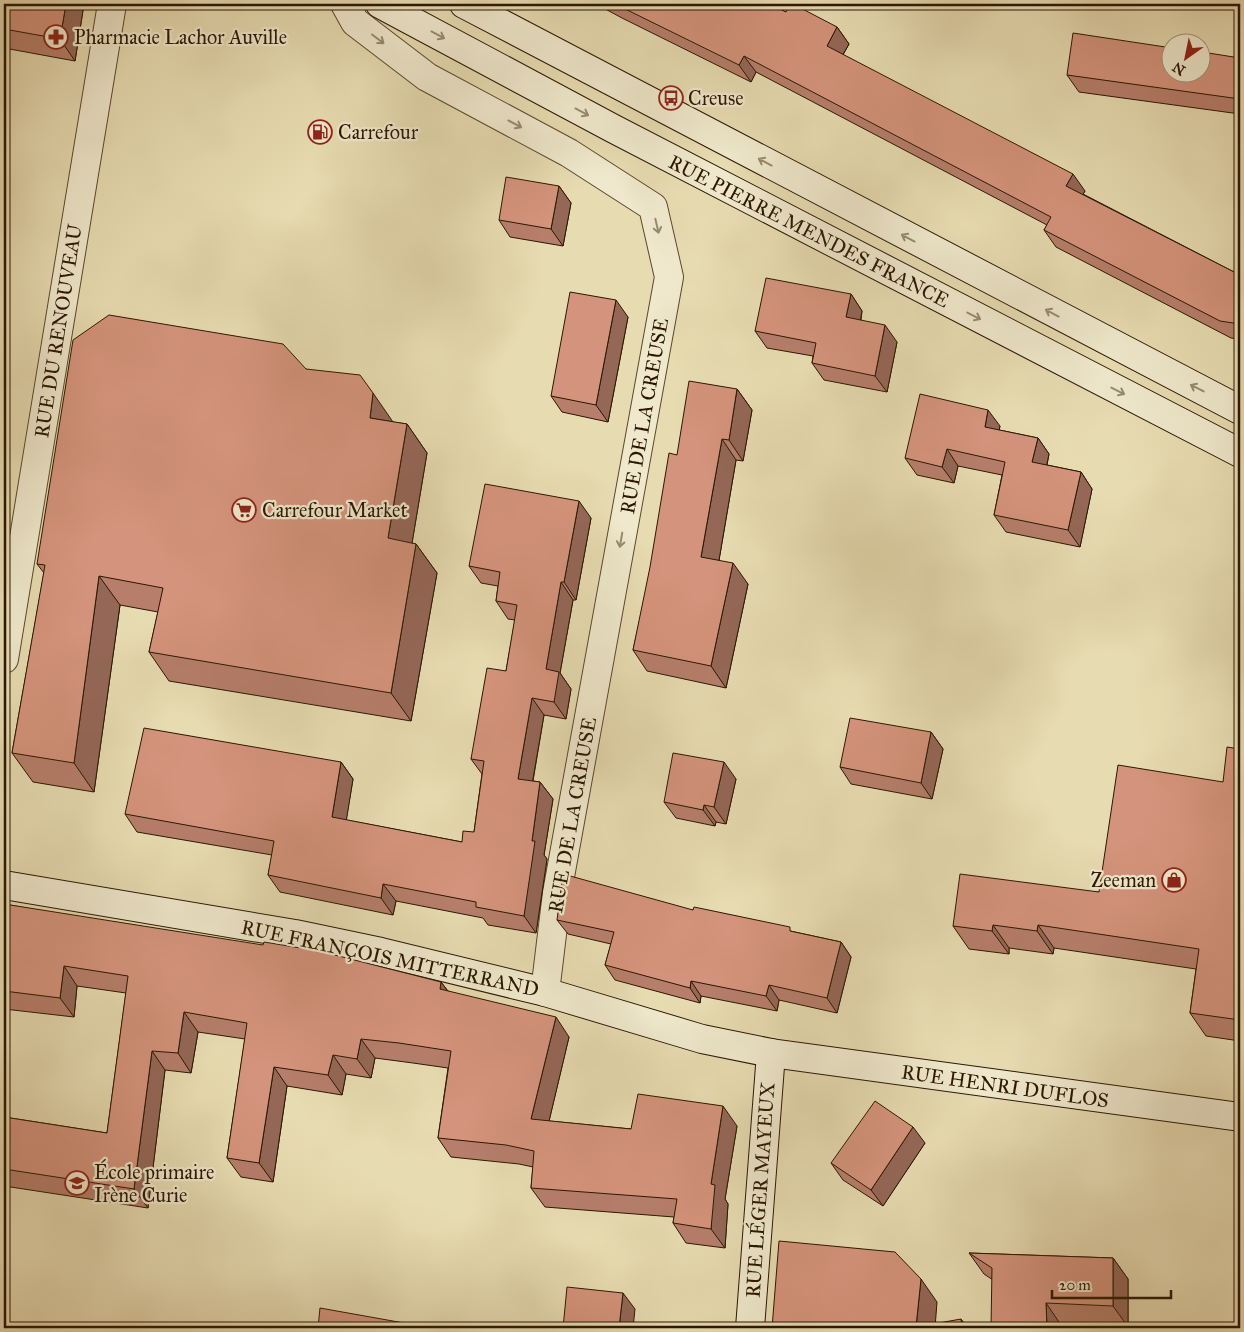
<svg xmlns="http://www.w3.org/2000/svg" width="1244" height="1332" font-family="'IM FELL Great Primer',serif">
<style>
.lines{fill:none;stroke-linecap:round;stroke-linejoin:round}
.street-casing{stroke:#5a482c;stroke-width:30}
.secondary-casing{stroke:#2b1700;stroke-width:30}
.street{stroke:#efe8cc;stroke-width:28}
.secondary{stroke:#efe8cc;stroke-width:28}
.wall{fill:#b67e6b;stroke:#2b1700}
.shaded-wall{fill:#946757;stroke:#2b1700}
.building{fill:#d4937c;stroke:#2b1700}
.oneway{stroke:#978a70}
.labels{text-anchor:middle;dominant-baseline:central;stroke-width:4.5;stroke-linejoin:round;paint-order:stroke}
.poi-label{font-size:20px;fill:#2b1700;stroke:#efe8cc;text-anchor:start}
.street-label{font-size:20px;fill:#2b1700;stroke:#efe8cc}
</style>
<rect width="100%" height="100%" fill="#e7dbb1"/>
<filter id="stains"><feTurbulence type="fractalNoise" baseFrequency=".004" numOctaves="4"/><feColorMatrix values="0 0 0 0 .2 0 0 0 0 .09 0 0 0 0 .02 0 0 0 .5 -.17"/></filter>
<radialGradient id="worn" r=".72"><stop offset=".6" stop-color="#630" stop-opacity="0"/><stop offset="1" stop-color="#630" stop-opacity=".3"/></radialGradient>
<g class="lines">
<g class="street-casing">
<g id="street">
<path d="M345,4L355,22L427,77L569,153L653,207L669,277L557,893L545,992"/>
<path d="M4,659L112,4"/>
</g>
</g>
<g class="secondary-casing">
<g id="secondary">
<path d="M380,4L614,129L1240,453"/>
<path d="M464,4L1240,410"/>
<path d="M4,885L295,934L381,952L545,992L702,1039L771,1053L1240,1117"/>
<path d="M750,1328L771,1053"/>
</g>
</g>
<use href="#street" class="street"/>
<use href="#secondary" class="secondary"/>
</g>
<g class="wall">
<path d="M4,4H84L75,61L4,48Z"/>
<path d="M596,4H770L786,12L837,27L849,44L843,55L1085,191L1083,194L1236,273H1240V339L1231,338L1056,247L1044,230L1047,225L756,72L751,82L622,18Z"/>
<path d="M1240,58V114L1079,92L1067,75Z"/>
<path d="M559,186L571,203L563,246L510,237L499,220Z"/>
<path d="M851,294L862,311L861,320L897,342L887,392L824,380L812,363L813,356L767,348L755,331Z"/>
<path d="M628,317L608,422L562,412L551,396Z"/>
<path d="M306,369L393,422L407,424L427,453L412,543L416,544L437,573L411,721L169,681L149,652L158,612L120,605L94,792L33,782L12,753L44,573L37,564Z"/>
<path d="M737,389L752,410L743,461L736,460L719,560L748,584L726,688L647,671L633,650L677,455Z"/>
<path d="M1000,426L999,430L1038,438L1049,454L1047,465L1081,472L1092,489L1080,547L1006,532L994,515L1002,475L958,466L954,483L917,475L905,458Z"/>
<path d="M591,518L576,600H573L560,673L571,689L566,719L544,715L533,781L540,782L553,799L544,855L547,859L536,933L488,925L483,918L396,901L393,915L280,892L268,875L272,855L137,832L125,814L341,762L353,779L346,820L462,842L474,832L482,774L471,759L506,671L515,620L508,619L496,601L498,586L481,583L469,566Z"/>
<path d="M931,732L943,749L932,799L851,784L840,767Z"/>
<path d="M1240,749V1041L1206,1036L1190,1013L1196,969L1054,948L1053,954L1009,948V954L969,949L953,926L1099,892L1223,782Z"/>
<path d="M736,779L726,824L716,822L715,826L676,818L664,802Z"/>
<path d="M4,904L441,982L448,991L569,1037L549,1121L631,1129L737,1126L725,1199L728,1204L725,1248L686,1243L673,1223L674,1217L545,1207L531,1188L533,1167L519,1164L451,1157L438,1138L448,1068L413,1063L375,1058L371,1078L346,1074L342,1095L287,1086L273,1182L241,1177L227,1158L245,1039L198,1032L191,1073L165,1070L148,1208L4,1186V1117L107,1133L126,993L77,986L74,1017L4,1009Z"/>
<path d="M693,910L841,942L851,957L837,1013L779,1000L777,1011L701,996L700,1003L615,980L605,965L611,944L568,934L557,920Z"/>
<path d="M925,1143L883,1206L843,1180L831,1163Z"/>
<path d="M969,1253L1113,1258L1128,1279V1327L1061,1325L984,1274Z"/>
<path d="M1240,1263V1317L1235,1309Z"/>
</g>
<g class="shaded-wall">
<path d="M66,4H84L75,61L60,39Z"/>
<path d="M837,27L849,44L838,63L827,46Z"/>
<path d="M744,56L756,72L751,82L739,65Z"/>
<path d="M1073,174L1085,191L1078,203L1066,186Z"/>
<path d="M559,186L571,203L563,246L551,229Z"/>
<path d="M851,294L862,311L858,333L846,317Z"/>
<path d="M616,300L628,317L608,422L596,405Z"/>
<path d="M885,325L897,342L887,392L875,376Z"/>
<path d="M737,389L752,410L743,461L729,440Z"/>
<path d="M373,393L393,422L370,418Z"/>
<path d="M988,410L1000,426L996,444L985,427Z"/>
<path d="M407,424L427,453L408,567L388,538Z"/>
<path d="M1038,438L1049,454L1044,478L1032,462Z"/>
<path d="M722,439L736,460L716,578L701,557Z"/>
<path d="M947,449L958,466L954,483L942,467Z"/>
<path d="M1081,472L1092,489L1080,547L1068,530Z"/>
<path d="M579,501L591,518L576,600L564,582Z"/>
<path d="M416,544L437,573L411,721L391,693Z"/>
<path d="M733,563L748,584L726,688L711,666Z"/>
<path d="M99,576L120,605L94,792L74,763Z"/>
<path d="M561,582L573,600L560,673L571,689L566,719L554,702L546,669Z"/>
<path d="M532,698L544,715L530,796L518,779Z"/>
<path d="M931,732L943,749L932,799L921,783Z"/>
<path d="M341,762L353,779L344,835L332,817Z"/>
<path d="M724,762L736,779L726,824L714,807Z"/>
<path d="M540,782L553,799L544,855L547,859L536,933L524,916L532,841Z"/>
<path d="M704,805L716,822L715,826L703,810Z"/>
<path d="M383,884L396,901L393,915L381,898Z"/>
<path d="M993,925L1009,948V954L992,931Z"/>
<path d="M1038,925L1054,948L1053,954L1037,931Z"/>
<path d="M841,942L851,957L837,1013L827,998Z"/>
<path d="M64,966L77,986L74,1017L60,998Z"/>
<path d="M691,981L701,996L700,1003L690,988Z"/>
<path d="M441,982L455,1001L440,989Z"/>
<path d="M769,985L779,1000L777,1011L766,996Z"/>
<path d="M184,1012L198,1032L191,1073L178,1053Z"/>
<path d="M556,1017L569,1037L545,1138L531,1119Z"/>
<path d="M361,1039L375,1058L371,1078L357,1059Z"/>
<path d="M152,1051L165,1070L148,1208L134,1189Z"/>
<path d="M333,1055L346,1074L342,1095L328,1075Z"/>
<path d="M274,1067L287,1086L273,1182L259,1163Z"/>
<path d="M723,1106L737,1126L725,1199L728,1204L725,1248L711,1229V1184Z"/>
<path d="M913,1127L925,1143L883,1206L871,1190Z"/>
<path d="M1113,1258L1128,1279V1327L1113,1306Z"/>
<path d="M921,1279L937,1302L935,1328L916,1327Z"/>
<path d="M623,1293L635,1309L633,1328H619Z"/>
<path d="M1046,1303L1061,1325V1328H1047Z"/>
<path d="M961,1319L968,1328H962Z"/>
<path d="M404,1323L408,1328H404Z"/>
</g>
<g class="building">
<path d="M4,4H66L60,39L4,29Z"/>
<path d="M615,4H770L786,12L790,4H793L837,27L827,46L1073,174L1066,186L1236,273H1240V324L1220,321L1044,230L1051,217L744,56L739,65Z"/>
<path d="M1073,33L1172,48V72H1202V52L1240,58V99L1067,75Z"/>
<path d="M506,177L559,186L551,229L499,220Z"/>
<path d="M766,278L851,294L846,317L885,325L875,376L812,363L816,343L755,331Z"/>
<path d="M570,292L616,300L596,405L551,396Z"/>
<path d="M109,315L283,344L306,369L360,375L373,393L370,418L407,424L388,538L416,544L391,693L149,652L163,588L99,576L74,763L12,753L45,565L37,564L73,340Z"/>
<path d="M689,381L737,389L729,440L722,439L701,557L733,563L711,666L633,650L650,567L669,453L677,455Z"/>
<path d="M920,394L988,410L985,427L1038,438L1032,462L1081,472L1068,530L994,515L1005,462L947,449L942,467L905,458Z"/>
<path d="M485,484L579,501L564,582H561L546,669L559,672L554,702L532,698L518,779L540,782L532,841H535L524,916L476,907V902L383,884L381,898L268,875L274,841L125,814L144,728L341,762L332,817L462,842L463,831L474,832L484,761L471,759L487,668L506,671L517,605L496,601L500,572L469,566Z"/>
<path d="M850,718L931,732L921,783L840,767Z"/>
<path d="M1227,747L1240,749V1020L1190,1013L1199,949L1038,925L1037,931L993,925L992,931L953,926L960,874L1099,892L1118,765L1223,782Z"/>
<path d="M673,753L724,762L714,807L704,805L703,810L664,802Z"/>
<path d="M563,874L693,910L694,907L790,927V931L841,942L827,998L769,985L766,996L691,981L690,988L605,965L614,932L557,920Z"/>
<path d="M4,904L263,945L264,942L319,951L441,982L440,989L556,1017L531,1119L631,1129L638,1094L723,1106L711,1184L715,1185L711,1229L673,1223L677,1199L531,1188L534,1151L506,1145L438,1138L451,1051L399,1043L361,1039L357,1059L333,1055L328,1075L274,1067L259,1163L227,1158L247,1023L184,1012L178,1053L152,1051L134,1189L4,1169V1117L107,1133L128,976L64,966L60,998L4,991Z"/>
<path d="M875,1101L913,1127L871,1190L831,1163Z"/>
<path d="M779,1241L895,1252L921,1279L916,1327L961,1319L962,1328H772Z"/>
<path d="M969,1253L1113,1258V1306L1046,1303L1047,1328H991L992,1268Z"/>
<path d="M1240,1263V1310L1235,1309Z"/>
<path d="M567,1287L623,1293L619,1328H563Z"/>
<path d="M320,1308L404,1323V1328H318Z"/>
</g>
<defs><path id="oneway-shaft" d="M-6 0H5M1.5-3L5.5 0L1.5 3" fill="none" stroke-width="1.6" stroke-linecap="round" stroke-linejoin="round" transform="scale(1.25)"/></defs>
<g class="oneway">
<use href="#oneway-shaft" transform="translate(438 35) rotate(28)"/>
<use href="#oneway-shaft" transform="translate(378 39) rotate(37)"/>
<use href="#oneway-shaft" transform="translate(582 112) rotate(28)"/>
<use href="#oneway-shaft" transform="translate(515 124) rotate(28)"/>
<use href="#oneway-shaft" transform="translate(765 162) rotate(-152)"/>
<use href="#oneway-shaft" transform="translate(657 226) rotate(77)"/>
<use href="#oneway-shaft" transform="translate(908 238) rotate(-152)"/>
<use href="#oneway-shaft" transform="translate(1052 313) rotate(-152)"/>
<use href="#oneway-shaft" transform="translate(974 316) rotate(27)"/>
<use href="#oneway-shaft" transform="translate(1197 388) rotate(-153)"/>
<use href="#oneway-shaft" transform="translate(1118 391) rotate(27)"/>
<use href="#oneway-shaft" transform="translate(621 540) rotate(100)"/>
</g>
<defs>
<g id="pharmacy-ring" transform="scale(1.25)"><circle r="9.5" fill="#efe8cc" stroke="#8f2418" stroke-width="1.5"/><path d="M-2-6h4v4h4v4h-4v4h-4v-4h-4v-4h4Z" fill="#8f2418"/></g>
<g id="bus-ring" transform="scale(1.25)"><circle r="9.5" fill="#efe8cc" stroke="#8f2418" stroke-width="1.5"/><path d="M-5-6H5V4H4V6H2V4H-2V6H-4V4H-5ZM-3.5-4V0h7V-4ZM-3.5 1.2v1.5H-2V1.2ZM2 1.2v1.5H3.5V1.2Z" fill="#8f2418"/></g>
<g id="fuel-ring" transform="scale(1.25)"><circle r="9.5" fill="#efe8cc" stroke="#8f2418" stroke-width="1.5"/><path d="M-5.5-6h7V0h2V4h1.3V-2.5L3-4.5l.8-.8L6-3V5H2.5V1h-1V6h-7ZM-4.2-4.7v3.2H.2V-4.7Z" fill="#8f2418"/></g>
<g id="supermarket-ring" transform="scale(1.25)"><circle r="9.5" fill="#efe8cc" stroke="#8f2418" stroke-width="1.5"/><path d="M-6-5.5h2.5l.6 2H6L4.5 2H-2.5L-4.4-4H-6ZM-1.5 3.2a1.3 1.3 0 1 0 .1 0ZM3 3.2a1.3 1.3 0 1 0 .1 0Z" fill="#8f2418"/></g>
<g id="shop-ring" transform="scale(1.25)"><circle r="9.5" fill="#efe8cc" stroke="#8f2418" stroke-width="1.5"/><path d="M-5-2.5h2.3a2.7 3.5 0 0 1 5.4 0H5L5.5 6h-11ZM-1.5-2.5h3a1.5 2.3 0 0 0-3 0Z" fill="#8f2418"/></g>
<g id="school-ring" transform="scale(1.25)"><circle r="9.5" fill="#efe8cc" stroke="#8f2418" stroke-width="1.5"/><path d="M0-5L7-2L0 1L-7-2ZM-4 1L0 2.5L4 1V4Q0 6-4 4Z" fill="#8f2418"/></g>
</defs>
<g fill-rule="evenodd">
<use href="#pharmacy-ring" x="56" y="37"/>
<use href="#bus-ring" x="671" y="98"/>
<use href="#fuel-ring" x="320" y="132"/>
<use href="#supermarket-ring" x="244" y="510"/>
<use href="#shop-ring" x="1174" y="880"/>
<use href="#school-ring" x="77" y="1183"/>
</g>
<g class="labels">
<g class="poi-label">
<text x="74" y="37">Pharmacie Lachor Auville</text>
<text x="688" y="98">Creuse</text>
<text x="338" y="132">Carrefour</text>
<text x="262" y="510">Carrefour Market</text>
<text x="1156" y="880" text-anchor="end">Zeeman</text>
<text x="94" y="1172">École primaire<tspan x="94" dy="23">Irène Curie</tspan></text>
</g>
<g class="street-label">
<text transform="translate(809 231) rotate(27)">RUE PIERRE MENDES FRANCE</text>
<text transform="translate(58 331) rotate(-81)">RUE DU RENOUVEAU</text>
<text transform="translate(644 416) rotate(-80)">RUE DE LA CREUSE</text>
<text transform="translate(572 815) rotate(-80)">RUE DE LA CREUSE</text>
<text transform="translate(390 958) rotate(12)">RUE FRANÇOIS MITTERRAND</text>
<text transform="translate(1005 1086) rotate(8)">RUE HENRI DUFLOS</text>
<text transform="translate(760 1190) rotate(-86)">RUE LÉGER MAYEUX</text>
</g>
</g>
<rect width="1244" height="1332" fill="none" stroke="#e7dbb1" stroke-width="20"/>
<rect x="5" y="5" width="1234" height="1322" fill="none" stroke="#2b1700" stroke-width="2.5"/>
<rect x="10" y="10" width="1224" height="1312" fill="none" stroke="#2b1700"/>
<g transform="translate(1186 58) rotate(213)"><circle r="24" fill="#efe8cc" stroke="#a1947a"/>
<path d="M0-4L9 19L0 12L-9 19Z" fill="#8f2418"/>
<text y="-8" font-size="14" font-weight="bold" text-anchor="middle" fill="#2b1700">N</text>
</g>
<path d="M1052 1290v8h119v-8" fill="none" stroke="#2b1700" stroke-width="2.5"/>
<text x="1059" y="1290" font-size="15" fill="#2b1700" stroke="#efe8cc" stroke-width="4" paint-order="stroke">20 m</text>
<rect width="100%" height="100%" filter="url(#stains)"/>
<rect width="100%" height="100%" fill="url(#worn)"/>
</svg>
